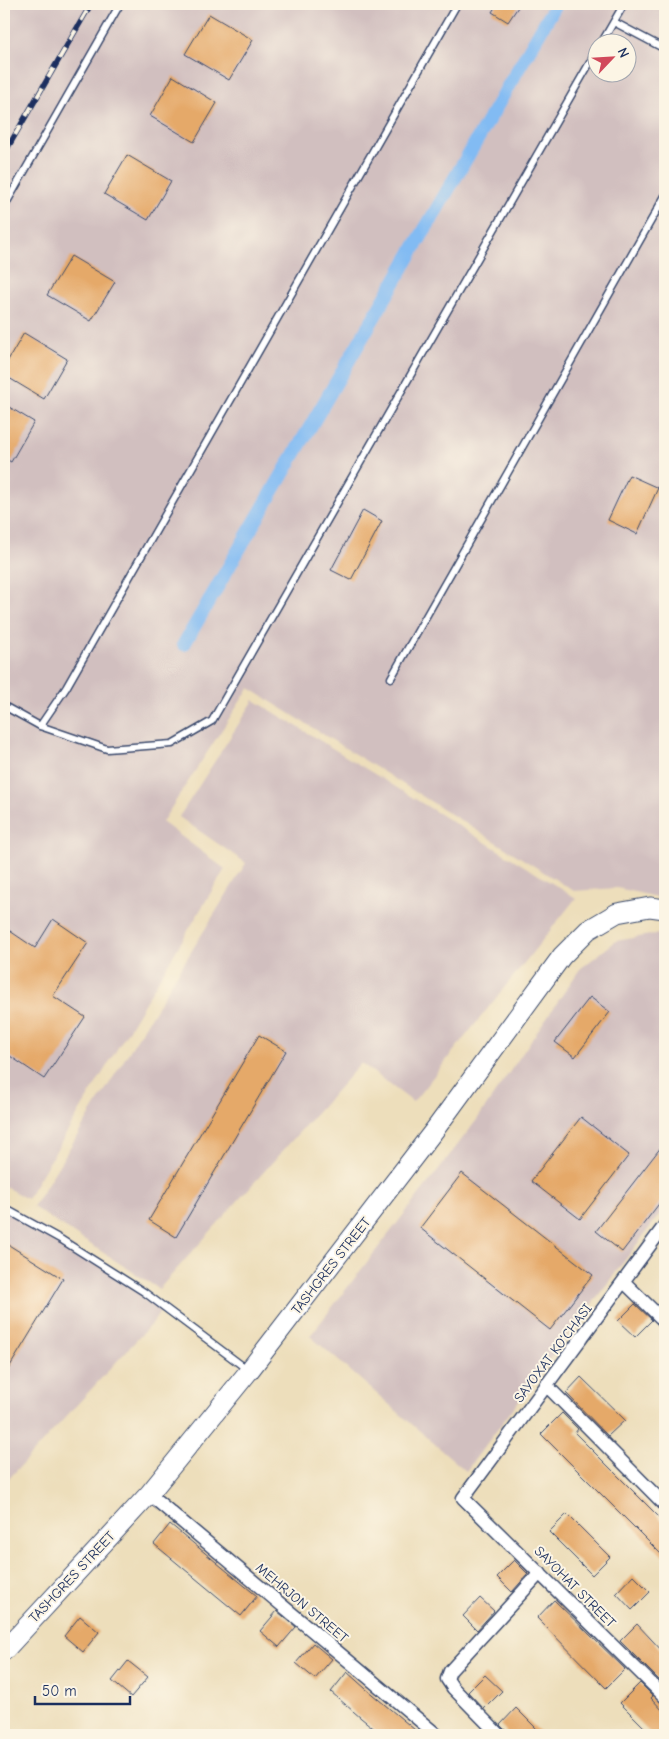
<svg xmlns="http://www.w3.org/2000/svg" width="669" height="1739" font-family="'Comic Neue',sans-serif">
<style>
.industrial{fill:#d1bfbf;fill-rule:evenodd}
.lines{fill:none;stroke-linecap:round;stroke-linejoin:round}
.canal{stroke:#82bbf3;stroke-width:14}
.building{fill:#e5a969}
.service-casing{stroke:#3a496c;stroke-width:9}
.minor-casing{stroke:#3a496c;stroke-width:15}
.secondary-casing{stroke:#3a496c;stroke-width:21}
.service{stroke:#fff;stroke-width:6}
.minor{stroke:#fff;stroke-width:12}
.secondary{stroke:#fff;stroke-width:19}
.rail-casing{stroke:#1b2f5e;stroke-width:5.5}
.rail{stroke:#fcf5e5;stroke-width:4;stroke-dasharray:11;stroke-linecap:butt}
.labels{text-anchor:middle;dominant-baseline:central;stroke-width:4;stroke-linejoin:round;paint-order:stroke}
.street-label{font-size:14px;fill:#1b2f5e;stroke:#fcf5e5}
</style>
<rect width="100%" height="100%" fill="#fcf5e5"/>
<filter id="ink" filterUnits="userSpaceOnUse"><feTurbulence type="fractalNoise" baseFrequency=".02" numOctaves="2"/><feDisplacementMap in="SourceGraphic" scale="10" xChannelSelector="R" yChannelSelector="G"/><feConvolveMatrix kernelMatrix="1 2 1 2 8 2 1 2 1" color-interpolation-filters="sRGB"/></filter>
<filter id="wash" filterUnits="userSpaceOnUse"><feTurbulence type="fractalNoise" baseFrequency=".0096" numOctaves="4" result="noise"/><feDisplacementMap in="SourceGraphic" scale="20" xChannelSelector="R" yChannelSelector="G"/><feGaussianBlur stdDeviation="1.12" result="paint"/><feColorMatrix in="noise" values="0 0 0 0 0 0 0 0 0 0 0 0 0 0 0 0 0 1.4 0 .05"/><feComposite in="paint" operator="in"/></filter>
<g filter="url(#wash)">
<rect width="100%" height="100%" fill="#eddebb"/>
<g class="industrial">
<path d="M4,4H665V899L617,888L574,891L249,688L162,822L225,869L27,1199L4,1186ZM596,42H626V72H596Z"/>
<path d="M254,700L576,898L413,1102L361,1063L159,1289L33,1207L246,863L179,817Z"/>
<path d="M656,934L665,938V1207L466,1471L310,1336L476,1121L580,969L616,941Z"/>
<path d="M4,1203L163,1307L154,1321L4,1484Z"/>
</g>
<g class="lines">
<path class="canal" d="M184,644L556,4"/>
</g>
<g id="blocks">
<g class="building">
<path d="M497,4H520L508,22L492,12Z"/>
<path d="M209,14L253,40L229,80L185,54Z"/>
<path d="M173,76L217,103L194,142L150,116Z"/>
<path d="M127,155L171,181L148,220L104,194Z"/>
<path d="M71,256L115,282L91,321L47,295Z"/>
<path d="M24,333L67,359L44,399L4,375V367Z"/>
<path d="M4,404L34,422L11,462L4,458Z"/>
<path d="M629,475L658,488L637,534L608,520Z"/>
<path d="M363,510L382,521L351,580L331,570Z"/>
<path d="M53,919L88,943L53,996L85,1017L44,1079L4,1052V927L35,948Z"/>
<path d="M590,997L610,1012L575,1057L555,1042Z"/>
<path d="M259,1035L286,1051L176,1237L149,1220Z"/>
<path d="M581,1117L629,1155L580,1219L531,1181Z"/>
<path d="M665,1142V1196L622,1252L596,1231Z"/>
<path d="M462,1173L593,1275L550,1330L420,1228Z"/>
<path d="M4,1242L63,1279L4,1376Z"/>
<path d="M635,1304L652,1320L635,1337L618,1321Z"/>
<path d="M581,1377L625,1420L608,1436L566,1393Z"/>
<path d="M562,1413L578,1429L575,1433L665,1523V1558L541,1434Z"/>
<path d="M567,1514L610,1557L592,1575L549,1532Z"/>
<path d="M170,1524L257,1596L241,1616L154,1544Z"/>
<path d="M514,1560L528,1574L512,1592L497,1577Z"/>
<path d="M633,1575L650,1592L632,1610L616,1593Z"/>
<path d="M480,1598L494,1611L477,1630L463,1616Z"/>
<path d="M554,1600L625,1669L606,1688L537,1618Z"/>
<path d="M277,1611L296,1627L279,1647L260,1631Z"/>
<path d="M80,1616L99,1632L83,1652L64,1636Z"/>
<path d="M637,1624L665,1654L664,1685L620,1641Z"/>
<path d="M313,1643L332,1659L315,1679L296,1663Z"/>
<path d="M128,1661L148,1677L131,1697L112,1681Z"/>
<path d="M347,1672L366,1689L421,1735H382L361,1718L331,1692Z"/>
<path d="M485,1675L502,1691L484,1709L468,1692Z"/>
<path d="M640,1683L653,1696L651,1698L665,1713V1735H652L620,1703Z"/>
<path d="M516,1708L543,1735H507L505,1730L500,1725Z"/>
</g>
</g>
</g>
<g filter="url(#ink)">
<use href="#blocks" fill-opacity="0" stroke="#3a496c" stroke-width="1"/>
<g class="lines">
<g class="service-casing">
<g id="service">
<path d="M614,22L665,49"/>
<path d="M602,42L624,4"/>
<path d="M4,207L120,4"/>
<path d="M391,678L665,196"/>
<path d="M4,706L40,726L107,749L172,744L212,721L596,52"/>
<path d="M40,726L66,688L457,4"/>
<path d="M4,1208L62,1240L144,1292L248,1370"/>
</g>
</g>
<g class="minor-casing">
<g id="minor">
<path d="M665,1225L463,1498L665,1697"/>
<path d="M624,1282L665,1322"/>
<path d="M546,1385L665,1505"/>
<path d="M149,1494L437,1735"/>
<path d="M499,1735L453,1688L447,1679L450,1671L540,1573"/>
</g>
</g>
<g class="secondary-casing">
<path id="secondary" d="M4,1651L149,1494L249,1371L436,1128L562,956L588,930L617,913L650,907L665,909"/>
</g>
<use href="#service" class="service"/>
<use href="#minor" class="minor"/>
<use href="#secondary" class="secondary"/>
<g class="rail-casing">
<path id="rail" d="M4,154L91,4"/>
</g>
<use href="#rail" class="rail"/>
</g>
</g>
<g class="labels">
<g class="street-label">
<text transform="translate(331 1266) rotate(-52)">TASHGRES STREET</text>
<text transform="translate(553 1353) rotate(-53)">SAYOXAT KO'CHASI</text>
<text transform="translate(72 1577) rotate(-47)">TASHGRES STREET</text>
<text transform="translate(575 1587) rotate(45)">SAYOHAT STREET</text>
<text transform="translate(302 1603) rotate(40)">MEHRJON STREET</text>
</g>
</g>
<rect width="669" height="1739" fill="none" stroke="#fcf5e5" stroke-width="20"/>
<g transform="translate(612 58) rotate(65)"><circle r="24" fill="#fcf5e5" stroke="#a2a6af"/>
<path d="M0-4L9 19L0 12L-9 19Z" fill="#d1495b"/>
<text y="-8" font-size="14" font-weight="bold" text-anchor="middle" fill="#1b2f5e">N</text>
</g>
<path d="M35 1696v8h95v-8" fill="none" stroke="#1b2f5e" stroke-width="2.5"/>
<text x="42" y="1696" font-size="15" fill="#1b2f5e" stroke="#fcf5e5" stroke-width="4" paint-order="stroke">50 m</text>
</svg>
